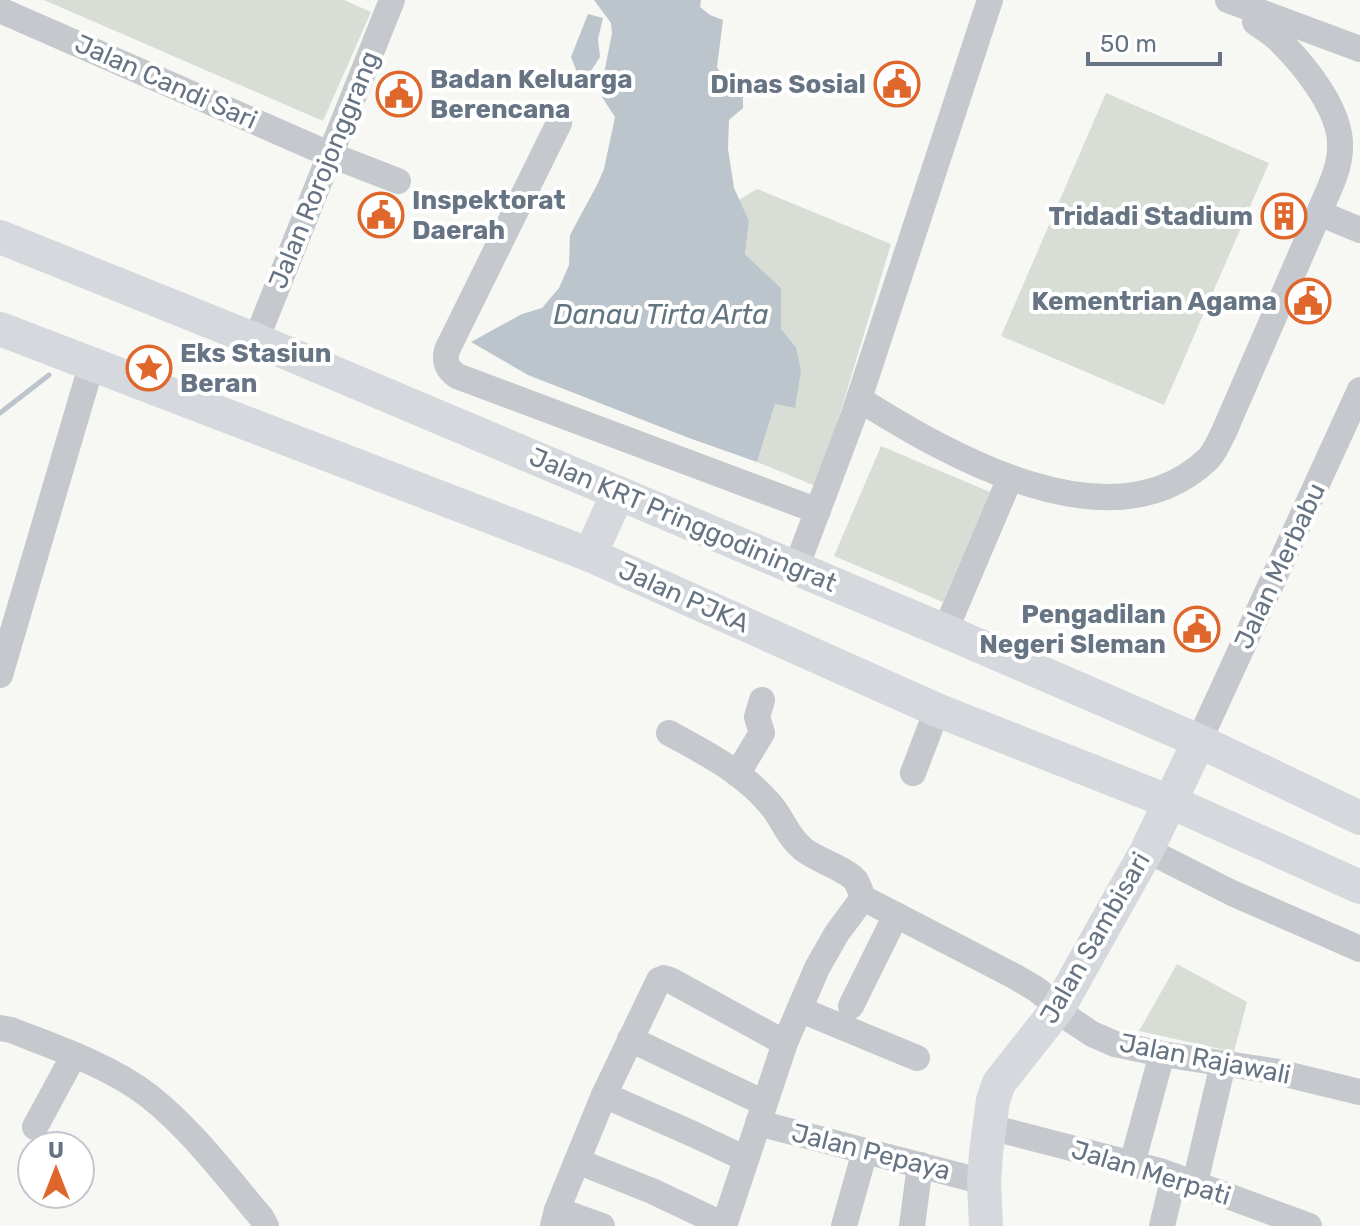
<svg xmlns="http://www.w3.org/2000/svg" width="1360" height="1226" font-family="Rubik,sans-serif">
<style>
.green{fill:#d8ded5}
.water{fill:#bcc5cb}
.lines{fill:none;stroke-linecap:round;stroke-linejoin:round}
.stream{stroke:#bcc5cb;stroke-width:5}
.minor{stroke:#c5c8cc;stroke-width:26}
.major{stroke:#d5d8dc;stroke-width:34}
.labels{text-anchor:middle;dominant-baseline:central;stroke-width:8;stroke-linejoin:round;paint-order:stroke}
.poi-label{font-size:26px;font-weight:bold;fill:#677484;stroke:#fff;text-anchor:end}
.street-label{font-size:26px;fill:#677484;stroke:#fff}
.water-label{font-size:28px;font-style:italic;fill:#637580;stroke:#fff}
</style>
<rect width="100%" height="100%" fill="#f7f7f4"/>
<g class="green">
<path d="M44,0H344L371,12L323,121Z"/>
<path d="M1106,93L1269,163L1164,405L1001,336Z"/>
<path d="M757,189L891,244L818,487L757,462L775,404L795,408L796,347L781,329V288L745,254L749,221L739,200Z"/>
<path d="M881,446L990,492L943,602L834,556Z"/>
<path d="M1177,964L1247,1002L1234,1052L1139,1031Z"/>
</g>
<g class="water">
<path d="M594,0H701L700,7L710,15L723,20L717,67L725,81L743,77V108L729,120L728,149L734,188L749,221L745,254L781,288V329L796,347L801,371L795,408L775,404L757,462L689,438L528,375L471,342L522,314L542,308L559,288L569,265L570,235L597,185L604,169L615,117L600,94L612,33L611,23Z"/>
<path d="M588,14L603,18L598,39L600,57L582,85L571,57Z"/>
</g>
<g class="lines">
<path class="stream" d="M0,413L49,375"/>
<g class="minor">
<path d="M1228,0L1360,49"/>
<path d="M0,10L331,155L398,181"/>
<path d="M1260,12L1255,22C1263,28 1273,34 1280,41C1305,66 1342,111 1340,148C1340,170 1327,193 1319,213"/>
<path d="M559,123L447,350C444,362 447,369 457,376L818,511"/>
<path d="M256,340L392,0"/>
<path d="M859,399C948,455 1111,550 1207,460C1214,454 1218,443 1223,434L1319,213L1360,230"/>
<path d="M796,568L853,417L990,0"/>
<path d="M945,631L1010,478"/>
<path d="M0,675L92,363"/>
<path d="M669,733C706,753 743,772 770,804C783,819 787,836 803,849C816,860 847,869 856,881C859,886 861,893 863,898"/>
<path d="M1199,741L1360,390"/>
<path d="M913,773L937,710"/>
<path d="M737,774L762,733L757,717L762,700"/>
<path d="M1147,850L1232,893L1360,949"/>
<path d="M863,898L1014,976L1036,989L1059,1007L1071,1020L1092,1034L1115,1044L1162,1054L1273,1071L1360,1092"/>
<path d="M851,1006L896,915"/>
<path d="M801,1010L917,1058"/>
<path d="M0,1028L11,1030C57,1048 110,1066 149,1096C192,1130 226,1176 261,1217L266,1226"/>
<path d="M630,1039L764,1103"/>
<path d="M604,1095L693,1134L746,1159"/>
<path d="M758,1123L984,1182"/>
<path d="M35,1127L74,1055"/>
<path d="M990,1127L1160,1171L1309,1226"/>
<path d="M577,1161L652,1191L724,1225"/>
<path d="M1132,1164L1162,1054"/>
<path d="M1195,1183L1223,1064"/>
<path d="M557,1210L604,1095L659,980L664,978L670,980L785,1043"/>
<path d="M553,1226L557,1210L602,1226"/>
<path d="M724,1226L785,1043L817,968L837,933L863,898"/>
<path d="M844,1226L865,1151"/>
<path d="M912,1226L920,1165"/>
<path d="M1162,1226L1174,1176"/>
</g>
<g class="major">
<path d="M0,237L256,340L945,631L1199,741L1360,818"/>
<path d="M0,329L590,555L937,710L1180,806L1360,887"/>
<path d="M590,555L618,493"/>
<path d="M986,1226L984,1182L986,1153L993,1100L999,1083L1059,1007L1147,850L1199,741"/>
</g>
</g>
<defs>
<g id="civic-ring" transform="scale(2.3)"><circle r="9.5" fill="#fff" stroke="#df672c" stroke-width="1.5"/><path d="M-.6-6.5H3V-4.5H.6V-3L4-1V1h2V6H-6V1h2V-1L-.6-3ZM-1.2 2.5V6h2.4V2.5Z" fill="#df672c"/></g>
<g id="building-ring" transform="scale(2.3)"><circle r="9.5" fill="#fff" stroke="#df672c" stroke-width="1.5"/><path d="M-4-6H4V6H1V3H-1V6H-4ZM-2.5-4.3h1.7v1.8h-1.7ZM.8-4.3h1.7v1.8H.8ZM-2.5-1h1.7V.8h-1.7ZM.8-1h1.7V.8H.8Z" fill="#df672c"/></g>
<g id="sight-ring" transform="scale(2.3)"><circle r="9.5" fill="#fff" stroke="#df672c" stroke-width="1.5"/><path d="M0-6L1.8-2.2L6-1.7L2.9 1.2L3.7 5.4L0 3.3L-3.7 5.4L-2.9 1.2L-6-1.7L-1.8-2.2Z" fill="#df672c"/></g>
</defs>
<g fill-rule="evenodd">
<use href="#civic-ring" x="897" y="84"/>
<use href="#civic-ring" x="399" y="94"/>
<use href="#civic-ring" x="381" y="215"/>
<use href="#building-ring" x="1284" y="216"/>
<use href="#civic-ring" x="1308" y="301"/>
<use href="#sight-ring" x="149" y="368"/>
<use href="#civic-ring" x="1197" y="629"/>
</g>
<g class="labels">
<g class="poi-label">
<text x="430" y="79" text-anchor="start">Badan Keluarga<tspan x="430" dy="30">Berencana</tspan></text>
<text x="866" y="84">Dinas Sosial</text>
<text x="412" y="200" text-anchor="start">Inspektorat<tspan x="412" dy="30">Daerah</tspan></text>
<text x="1253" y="216">Tridadi Stadium</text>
<text x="1277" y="301">Kementrian Agama</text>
<text x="180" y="353" text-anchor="start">Eks Stasiun<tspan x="180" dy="30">Beran</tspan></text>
<text x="1166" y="614">Pengadilan<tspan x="1166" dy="30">Negeri Sleman</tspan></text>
</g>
<g class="street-label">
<text transform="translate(166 82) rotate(24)">Jalan Candi Sari</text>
<text transform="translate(324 170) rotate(-68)">Jalan Rorojonggrang</text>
<text transform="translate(683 520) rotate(23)">Jalan KRT Pringgodiningrat</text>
<text transform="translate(1280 566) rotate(-65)">Jalan Merbabu</text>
<text transform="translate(684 597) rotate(24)">Jalan PJKA</text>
<text transform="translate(1095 938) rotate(-60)">Jalan Sambisari</text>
<text transform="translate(1205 1059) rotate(11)">Jalan Rajawali</text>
<text transform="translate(871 1152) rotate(14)">Jalan Pepaya</text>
<text transform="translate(1151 1173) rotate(17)">Jalan Merpati</text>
</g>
<g class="water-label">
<text x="661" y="314">Danau Tirta Arta</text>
</g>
</g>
<g transform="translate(56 1170)"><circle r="38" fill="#ffffff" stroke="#c2c7ce" stroke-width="2"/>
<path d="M0-6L14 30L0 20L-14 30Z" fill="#df672c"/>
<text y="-12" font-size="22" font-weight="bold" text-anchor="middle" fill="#677484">U</text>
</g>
<path d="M1088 52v12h132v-12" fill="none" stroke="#677484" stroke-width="4"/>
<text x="1100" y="52" font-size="24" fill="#677484" stroke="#ffffff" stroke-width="6" paint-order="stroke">50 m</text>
</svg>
